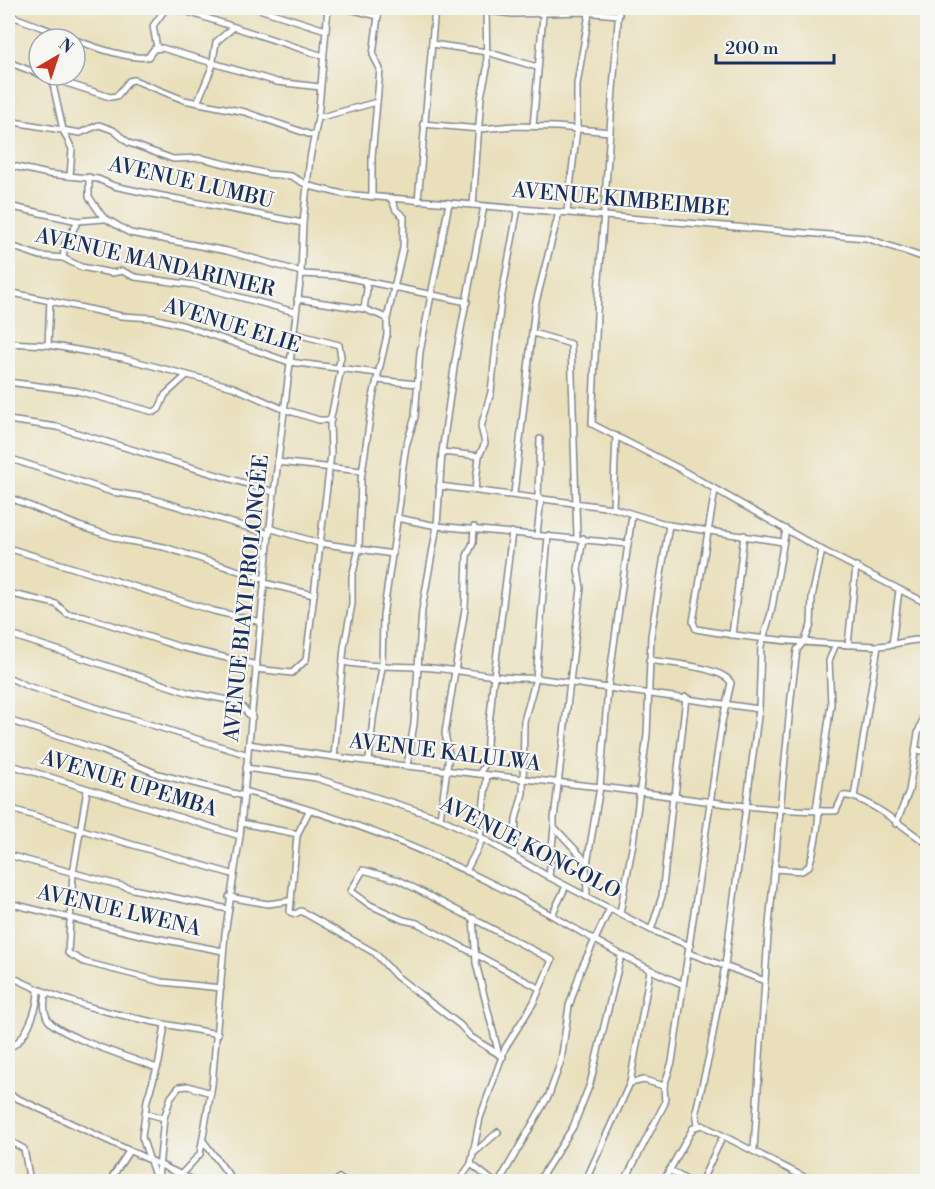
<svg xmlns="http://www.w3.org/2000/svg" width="935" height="1189" font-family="'Libre Bodoni',serif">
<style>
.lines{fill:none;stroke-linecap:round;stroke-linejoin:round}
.minor-casing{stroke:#82878c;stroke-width:8}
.minor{stroke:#fff;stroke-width:5}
.labels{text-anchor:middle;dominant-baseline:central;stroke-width:4.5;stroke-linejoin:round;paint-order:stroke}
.street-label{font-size:21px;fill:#1b2f5e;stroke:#f6f6f2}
</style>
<rect width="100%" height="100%" fill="#f6f6f2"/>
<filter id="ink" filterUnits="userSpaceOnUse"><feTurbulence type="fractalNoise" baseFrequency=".0167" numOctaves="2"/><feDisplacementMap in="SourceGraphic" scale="12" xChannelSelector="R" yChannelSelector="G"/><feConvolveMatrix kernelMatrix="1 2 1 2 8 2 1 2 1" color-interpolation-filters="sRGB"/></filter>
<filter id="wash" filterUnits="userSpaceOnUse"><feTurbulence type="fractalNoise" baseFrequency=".008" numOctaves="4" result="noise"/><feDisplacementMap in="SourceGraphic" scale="24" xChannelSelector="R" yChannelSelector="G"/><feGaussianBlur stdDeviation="1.35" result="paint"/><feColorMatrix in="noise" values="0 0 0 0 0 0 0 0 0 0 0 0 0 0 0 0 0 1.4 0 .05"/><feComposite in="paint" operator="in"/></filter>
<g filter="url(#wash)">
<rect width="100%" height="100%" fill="#e9dfbb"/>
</g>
<g filter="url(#ink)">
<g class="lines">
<g class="minor-casing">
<g id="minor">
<path d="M176,8L323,56"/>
<path d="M256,8L326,30"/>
<path d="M346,8L378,16"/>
<path d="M463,8L513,14L582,12L619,15"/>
<path d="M619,8L598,293L592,424L678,468L822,550L928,604"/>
<path d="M8,15C40,25 117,61 148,57L154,49L162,48L277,82L320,87"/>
<path d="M432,44L487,52L537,67"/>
<path d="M157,48L153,26L166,8"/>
<path d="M8,62L39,74"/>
<path d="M41,75L110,97L117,96L129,81L134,80L184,100L245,112L314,136"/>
<path d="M52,80L63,130L72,149L70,176"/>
<path d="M198,101L212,67L216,42L234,27"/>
<path d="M318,118L377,102"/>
<path d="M8,121L80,133L99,125L113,130L129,143L173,159L201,158L267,174L291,176L309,186L343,194L866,238L928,259"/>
<path d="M423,124L480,129L513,126L557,127L610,132"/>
<path d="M533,126L543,15"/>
<path d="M8,165L48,174L98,179L114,186L147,193L303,223"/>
<path d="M89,177V197L103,217L130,233L227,251L301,272"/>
<path d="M372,197V157L380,69L373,55L379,8"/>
<path d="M418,201L435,8"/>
<path d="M473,205L481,97L487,69L486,8"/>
<path d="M8,206L78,221L104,219"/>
<path d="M567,212L577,129V84L590,8"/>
<path d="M8,245L40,256L63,258L81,267L112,273L122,271L135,277L194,285L295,312"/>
<path d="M63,258L65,244L78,221"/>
<path d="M301,274L340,276L467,302"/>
<path d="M364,280L367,289L364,309"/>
<path d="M8,292L121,316L153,318L185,326L289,362L378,373"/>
<path d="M297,299L364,309L387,318"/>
<path d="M293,333L339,345L341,357L338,368"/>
<path d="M533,333L571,344L577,537"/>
<path d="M8,343L48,345L123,358L233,387L283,409L319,420H331"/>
<path d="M48,345L50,300"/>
<path d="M8,359L10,344"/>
<path d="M377,380L417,384"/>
<path d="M8,382L77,391L154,412L159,409L165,395L187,375"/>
<path d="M8,420L57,427L274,492"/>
<path d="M442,452L455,361L484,206"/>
<path d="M479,456L485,443L481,427L491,392L501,300L518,208"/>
<path d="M8,458L112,492L150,498L269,534"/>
<path d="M277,462L362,471"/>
<path d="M439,486L613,508L669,525L783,542"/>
<path d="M715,490L693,622L696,629C756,640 816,644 877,646C894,646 910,638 928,640"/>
<path d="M514,494L535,306L559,212"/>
<path d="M8,497L79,526L123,540L164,547L264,579"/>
<path d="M538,497L540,439"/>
<path d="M613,508L616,436"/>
<path d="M397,518L437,526L628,544"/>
<path d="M269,528L319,543L393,554"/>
<path d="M537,535L541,498"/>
<path d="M583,538L578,570L581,588L554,819V827L586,861L587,897"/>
<path d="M8,548L214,611L261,622"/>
<path d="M264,583L314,595"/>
<path d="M8,593L56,604L67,614L84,616L180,647L257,665"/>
<path d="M8,634L187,692L238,702L252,718"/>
<path d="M732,635L744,535"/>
<path d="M848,645L856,566"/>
<path d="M892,645L899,590"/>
<path d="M344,662C369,667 392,666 417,667C457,668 496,680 536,678L759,709L761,646L771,613L786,529"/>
<path d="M256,669L292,673L306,660L331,454L330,422L341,369"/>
<path d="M8,677L27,686L248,755"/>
<path d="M928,683V700"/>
<path d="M8,720L103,751L158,774L244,796"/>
<path d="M249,744C366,764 484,774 601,787C678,796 757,812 836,811L843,796C863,793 909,832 928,844"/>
<path d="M916,750L928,752"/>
<path d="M334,757L344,647L352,604V577L359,548L361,480L373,397L387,335V319L403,248L404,217L396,210L391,198"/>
<path d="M369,761L373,719L382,668L383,616L400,501L402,472L406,446L415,417L420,352L449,203"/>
<path d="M8,764L240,836"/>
<path d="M407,765L414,724L422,610L437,526L442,452L479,456L475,490"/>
<path d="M246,768L316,778L440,818L480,837L549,877L651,930L690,946"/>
<path d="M479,774L488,760C484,738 492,715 492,692L512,532"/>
<path d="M87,790L73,873L68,953L84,962L162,982L221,988"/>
<path d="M244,791C330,813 418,846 497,886C560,917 617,957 682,984"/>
<path d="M675,796L686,697"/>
<path d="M854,797L878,646"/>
<path d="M8,808L232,874"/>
<path d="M816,810L831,704L829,661L835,646"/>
<path d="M309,811L297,835L290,912L295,914L301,911L375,953L396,976L460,1025L471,1037L503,1057"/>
<path d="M440,818L449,755L445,733L465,609L467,556L473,543L474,527"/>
<path d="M241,823L298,834"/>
<path d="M896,824L909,791L918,733L928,703"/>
<path d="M480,837L487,775"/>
<path d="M8,855L133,889L228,909"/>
<path d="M514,857L516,819L523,793L524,721L536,678L548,536"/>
<path d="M587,864L600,787L608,688L632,515"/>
<path d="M774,869L802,871L809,866C815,848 818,830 819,810"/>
<path d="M466,871L483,838"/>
<path d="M549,877L554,827"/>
<path d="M229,897L268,904L289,901"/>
<path d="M8,903L145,936L223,951"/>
<path d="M620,913L633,843L647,735L651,636L669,525"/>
<path d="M552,915L566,886"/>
<path d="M473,918L476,963L499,1055"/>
<path d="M651,930L662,896L673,795"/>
<path d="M689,953L765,981"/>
<path d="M8,975C73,1009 146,1021 218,1034"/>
<path d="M46,993C44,1002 43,1013 49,1021C62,1037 135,1059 157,1068"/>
<path d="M8,1048C26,1042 38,1008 38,991"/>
<path d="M630,1083L644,1080L664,1086"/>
<path d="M8,1094L197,1182"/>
<path d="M145,1113L164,1118L158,1178"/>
<path d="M164,1118L171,1097L179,1087L188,1086L211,1093"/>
<path d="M698,1125L696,1111L709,1056L725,965L759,709"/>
<path d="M8,1140L24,1149L30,1182"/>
<path d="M204,1142L234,1182"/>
<path d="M754,1149L768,935L791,697L797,650L805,640L811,625L812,597L822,550"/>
<path d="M475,1152L498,1132"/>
<path d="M471,1164L494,1182"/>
<path d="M669,1170L690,1182"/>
<path d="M109,1182L129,1151"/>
<path d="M157,1182L142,1137L147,1100L159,1062L165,1025"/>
<path d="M174,1182L200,1154L212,1085L225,934L240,836L269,534L301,274L303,223L310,158L318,118L328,8"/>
<path d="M336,1182L339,1178L345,1182"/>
<path d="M458,1182L471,1164L480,1118L505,1048L534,1002L552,960L399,880L363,870L351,891L370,905L403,920L417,923L539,988"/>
<path d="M499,1182L549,1095L561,1061L569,1006L582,967L610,908"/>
<path d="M538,1182L573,1127L590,1084L621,956"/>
<path d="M585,1182L630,1083L650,971"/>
<path d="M624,1182L665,1103L664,1086L672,1062L722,722L731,683C724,667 667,663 649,660"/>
<path d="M663,1182L693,1128L702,1125L814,1182"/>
<path d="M701,1182L721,1140"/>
</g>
</g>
<use href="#minor" class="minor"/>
</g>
</g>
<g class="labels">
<g class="street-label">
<text transform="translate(191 183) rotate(13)">AVENUE LUMBU</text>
<text transform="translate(621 200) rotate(5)">AVENUE KIMBEIMBE</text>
<text transform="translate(155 263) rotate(13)">AVENUE MANDARINIER</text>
<text transform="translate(232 326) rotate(17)">AVENUE ELIE</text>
<text transform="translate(247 598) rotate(-84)">AVENUE BIAYI PROLONGÉE</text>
<text transform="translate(445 753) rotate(7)">AVENUE KALULWA</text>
<text transform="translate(129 784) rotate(17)">AVENUE UPEMBA</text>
<text transform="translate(530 848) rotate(27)">AVENUE KONGOLO</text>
<text transform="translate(119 911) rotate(13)">AVENUE LWENA</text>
</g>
</g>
<rect width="935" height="1189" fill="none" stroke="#f6f6f2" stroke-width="30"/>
<g transform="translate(57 57) rotate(39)"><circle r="28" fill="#f6f6f2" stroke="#9ea6b7" stroke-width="1.5"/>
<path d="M0-4.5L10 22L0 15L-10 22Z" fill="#c8321e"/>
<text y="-9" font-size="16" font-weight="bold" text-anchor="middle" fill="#1b2f5e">N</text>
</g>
<path d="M716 54v9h118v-9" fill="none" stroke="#1b2f5e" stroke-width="3"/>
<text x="725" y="54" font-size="18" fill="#1b2f5e" stroke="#f6f6f2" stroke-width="4.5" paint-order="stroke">200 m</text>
</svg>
